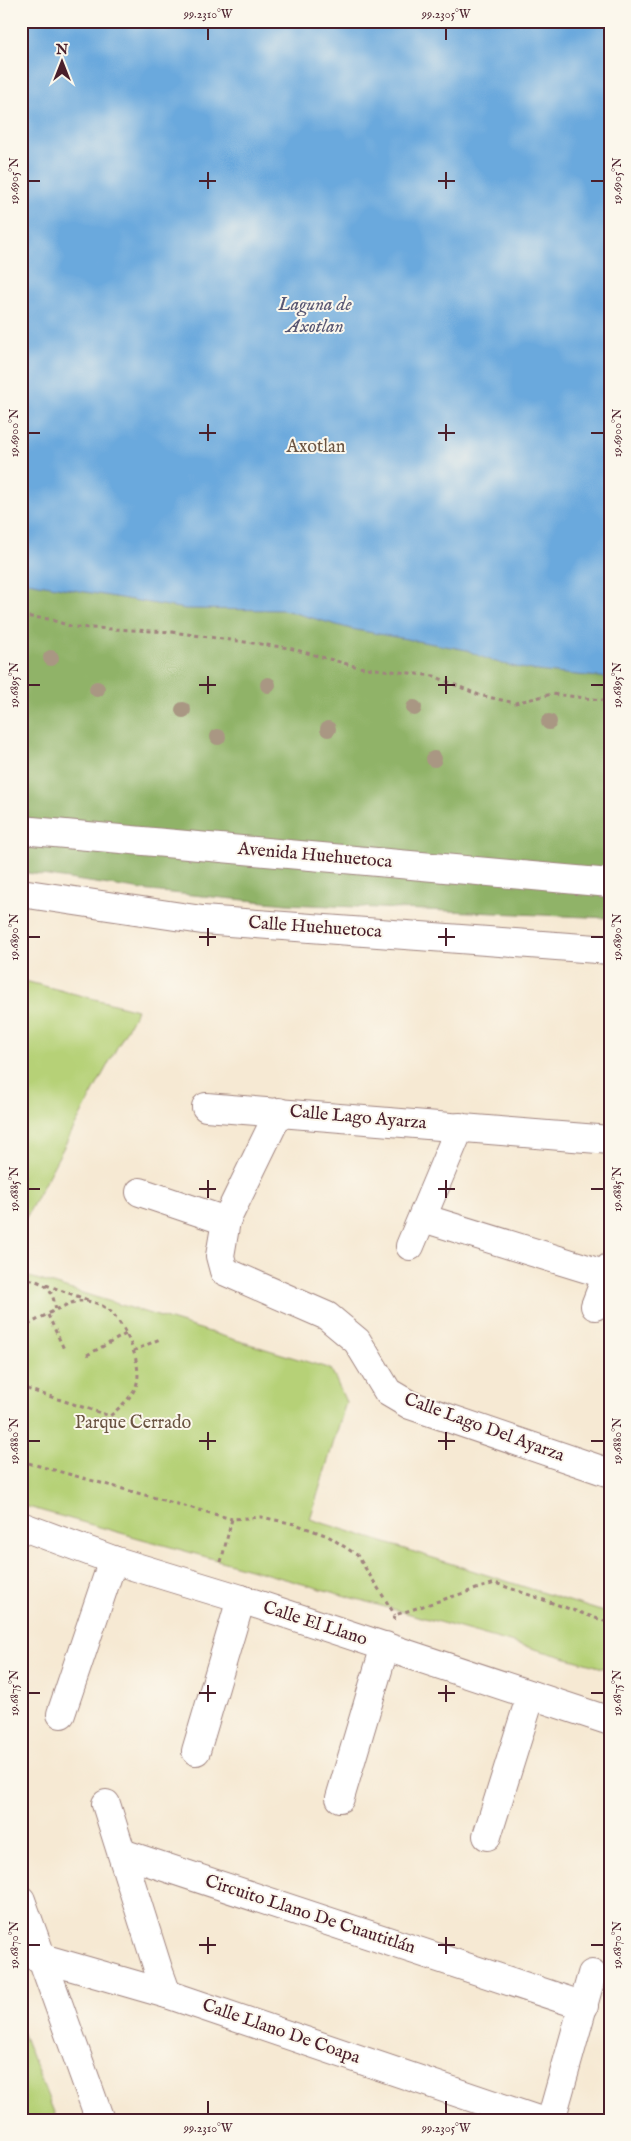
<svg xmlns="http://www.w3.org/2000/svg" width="631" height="2141" font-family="'IM FELL English',serif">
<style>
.green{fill:#b6d177;stroke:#807851}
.forest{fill:#90b368;stroke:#6d694a}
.water{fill:#6aa9dd;stroke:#5a6484}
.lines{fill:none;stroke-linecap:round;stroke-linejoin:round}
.minor-casing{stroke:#a0847f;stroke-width:30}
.secondary-casing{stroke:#a0847f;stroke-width:30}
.path{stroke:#a0847f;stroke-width:3;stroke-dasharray:4 4;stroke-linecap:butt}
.minor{stroke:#fff;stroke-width:28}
.secondary{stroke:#fff;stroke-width:28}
.tree{fill:#a99783}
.ticks{fill:none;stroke:#4a1f2b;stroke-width:2}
.labels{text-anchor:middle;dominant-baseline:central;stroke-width:4;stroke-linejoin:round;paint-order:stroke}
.park-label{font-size:18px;fill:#6a5442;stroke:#fbf7ec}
.street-label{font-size:18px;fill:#4a1f2b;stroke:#fbf7ec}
.water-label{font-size:19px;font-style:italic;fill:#575672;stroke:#fbf7ec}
.neatline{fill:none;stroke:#4a1f2b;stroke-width:2}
.ticks-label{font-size:12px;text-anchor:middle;fill:#4a1f2b}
</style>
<rect width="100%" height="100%" fill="#fbf7ec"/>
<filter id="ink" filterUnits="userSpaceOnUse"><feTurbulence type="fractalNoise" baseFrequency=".02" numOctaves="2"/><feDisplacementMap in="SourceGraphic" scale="10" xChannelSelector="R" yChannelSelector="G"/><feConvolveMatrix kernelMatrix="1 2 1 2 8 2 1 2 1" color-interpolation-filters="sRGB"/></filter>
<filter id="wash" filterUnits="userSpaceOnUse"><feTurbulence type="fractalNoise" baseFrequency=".0096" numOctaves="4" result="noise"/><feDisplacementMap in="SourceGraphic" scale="20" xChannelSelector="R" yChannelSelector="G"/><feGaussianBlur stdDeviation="1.12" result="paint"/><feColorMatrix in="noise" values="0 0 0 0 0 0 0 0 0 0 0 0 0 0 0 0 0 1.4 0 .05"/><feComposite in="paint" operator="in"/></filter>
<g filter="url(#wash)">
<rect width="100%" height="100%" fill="#f6e9d3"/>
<g class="green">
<path d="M21,980L137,1010L21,1227Z"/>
<path d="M23,1275L331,1369L346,1402L310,1519L610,1614V1670L21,1505V1276Z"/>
<path d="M21,2029L57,2120H21Z"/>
</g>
<path class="forest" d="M21,21H610V918L287,904L150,891L21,872Z"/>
<path class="water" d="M21,21H610V678C562,673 510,673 467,650L351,629L284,610L185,609L21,581Z"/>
</g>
<g filter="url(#ink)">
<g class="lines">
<g class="minor-casing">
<g id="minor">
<path d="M206,1107L610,1140"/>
<path d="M279,1112L226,1221L220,1256L224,1271L327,1316L357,1341L388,1392L410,1405L610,1473"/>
<path d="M140,1192L226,1221"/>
<path d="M423,1218L607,1275"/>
<path d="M410,1246L460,1127"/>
<path d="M595,1306L610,1267"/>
<path d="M21,1526L113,1560L241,1599L610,1721"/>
<path d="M61,1714L113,1560"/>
<path d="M196,1751L241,1599"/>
<path d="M340,1798L385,1646"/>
<path d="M106,1804L158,1969L167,1994"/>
<path d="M487,1836L531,1695"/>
<path d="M122,1853L584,2006"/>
<path d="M21,1900L100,2120"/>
<path d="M21,1952L167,1994L538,2120"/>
<path d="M551,2120L592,1974"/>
</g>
</g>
<g class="secondary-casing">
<g id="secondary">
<path d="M21,830L610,883"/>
<path d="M21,893L202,920L610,950"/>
</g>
</g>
<g class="path">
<path d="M21,616L49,619L73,627L172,632L289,648L358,667L434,676L479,695L515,703L552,694L610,701"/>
<path d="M21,1278C46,1281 53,1288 56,1312"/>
<path d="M46,1285L88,1300"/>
<path d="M48,1315L64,1349"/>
<path d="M21,1329C33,1322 69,1301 80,1301C90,1300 105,1305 112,1313C126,1328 142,1363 137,1383C133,1397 121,1406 110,1416L21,1387"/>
<path d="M133,1351L162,1338"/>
<path d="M87,1355L126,1334"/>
<path d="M21,1461L232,1519"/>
<path d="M221,1562L232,1519L261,1517L295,1524L328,1536L357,1555L395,1615"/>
<path d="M394,1620L395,1615L495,1583L610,1623"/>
</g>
<use href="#minor" class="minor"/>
<use href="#secondary" class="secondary"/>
</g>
<g class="tree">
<circle cx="51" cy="658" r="8"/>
<circle cx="268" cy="685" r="8"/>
<circle cx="97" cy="689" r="8"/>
<circle cx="414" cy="708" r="8"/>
<circle cx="183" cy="710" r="8"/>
<circle cx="549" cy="722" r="8"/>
<circle cx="328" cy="729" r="8"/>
<circle cx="218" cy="737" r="8"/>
<circle cx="434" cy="759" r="8"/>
</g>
</g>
<path class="ticks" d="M208,28V40M446,28V40M208,172V189M446,172V189M28,181H40M199,181H216M438,181H455M591,181H604M208,424V441M446,424V441M28,433H40M199,433H216M438,433H455M591,433H604M208,676V694M446,676V694M28,685H40M199,685H216M438,685H455M591,685H604M208,928V946M446,928V946M28,937H40M199,937H216M438,937H455M591,937H604M208,1180V1198M446,1180V1198M28,1189H40M199,1189H216M438,1189H455M591,1189H604M208,1432V1450M446,1432V1450M28,1441H40M199,1441H216M438,1441H455M591,1441H604M208,1685V1702M446,1685V1702M28,1693H40M199,1693H216M438,1693H455M591,1693H604M208,1937V1954M446,1937V1954M28,1945H40M199,1945H216M438,1945H455M591,1945H604M208,2101V2114M446,2101V2114"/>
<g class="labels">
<g class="park-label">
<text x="316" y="447">Axotlan</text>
<text x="133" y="1423">Parque Cerrado</text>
</g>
<g class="street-label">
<text transform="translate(315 856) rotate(5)">Avenida Huehuetoca</text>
<text transform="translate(315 928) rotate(4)">Calle Huehuetoca</text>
<text transform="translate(358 1118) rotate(5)">Calle Lago Ayarza</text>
<text transform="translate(484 1428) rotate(20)">Calle Lago Del Ayarza</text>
<text transform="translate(315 1624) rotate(18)">Calle El Llano</text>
<text transform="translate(310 1915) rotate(18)">Circuito Llano De Cuautitlán</text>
<text transform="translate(281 2032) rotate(19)">Calle Llano De Coapa</text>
</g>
<g class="water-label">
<text x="315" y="305">Laguna de<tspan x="315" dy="22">Axotlan</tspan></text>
</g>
</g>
<rect width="631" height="2141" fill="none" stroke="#fbf7ec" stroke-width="55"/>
<g transform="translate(62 62)" stroke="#fbf7ec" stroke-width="4" paint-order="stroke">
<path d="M0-4L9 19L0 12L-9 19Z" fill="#4a1f2b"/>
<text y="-8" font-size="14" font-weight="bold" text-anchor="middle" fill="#4a1f2b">N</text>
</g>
<rect x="28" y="28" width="576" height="2086" class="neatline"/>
<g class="ticks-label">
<text x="208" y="18">99.2310°W</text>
<text x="446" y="18">99.2305°W</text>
<text transform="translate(14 181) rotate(-90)" y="4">19.6905°N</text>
<text transform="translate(617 181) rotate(-90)" y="4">19.6905°N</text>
<text transform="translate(14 433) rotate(-90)" y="4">19.6900°N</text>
<text transform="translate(617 433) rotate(-90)" y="4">19.6900°N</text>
<text transform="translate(14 685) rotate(-90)" y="4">19.6895°N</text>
<text transform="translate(617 685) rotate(-90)" y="4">19.6895°N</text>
<text transform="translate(14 937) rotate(-90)" y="4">19.6890°N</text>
<text transform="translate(617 937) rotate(-90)" y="4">19.6890°N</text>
<text transform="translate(14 1189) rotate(-90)" y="4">19.6885°N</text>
<text transform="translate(617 1189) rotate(-90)" y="4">19.6885°N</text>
<text transform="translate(14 1441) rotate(-90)" y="4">19.6880°N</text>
<text transform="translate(617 1441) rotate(-90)" y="4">19.6880°N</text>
<text transform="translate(14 1693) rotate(-90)" y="4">19.6875°N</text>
<text transform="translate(617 1693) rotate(-90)" y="4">19.6875°N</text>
<text transform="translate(14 1945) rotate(-90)" y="4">19.6870°N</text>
<text transform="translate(617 1945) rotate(-90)" y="4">19.6870°N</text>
<text x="208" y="2132">99.2310°W</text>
<text x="446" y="2132">99.2305°W</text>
</g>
</svg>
